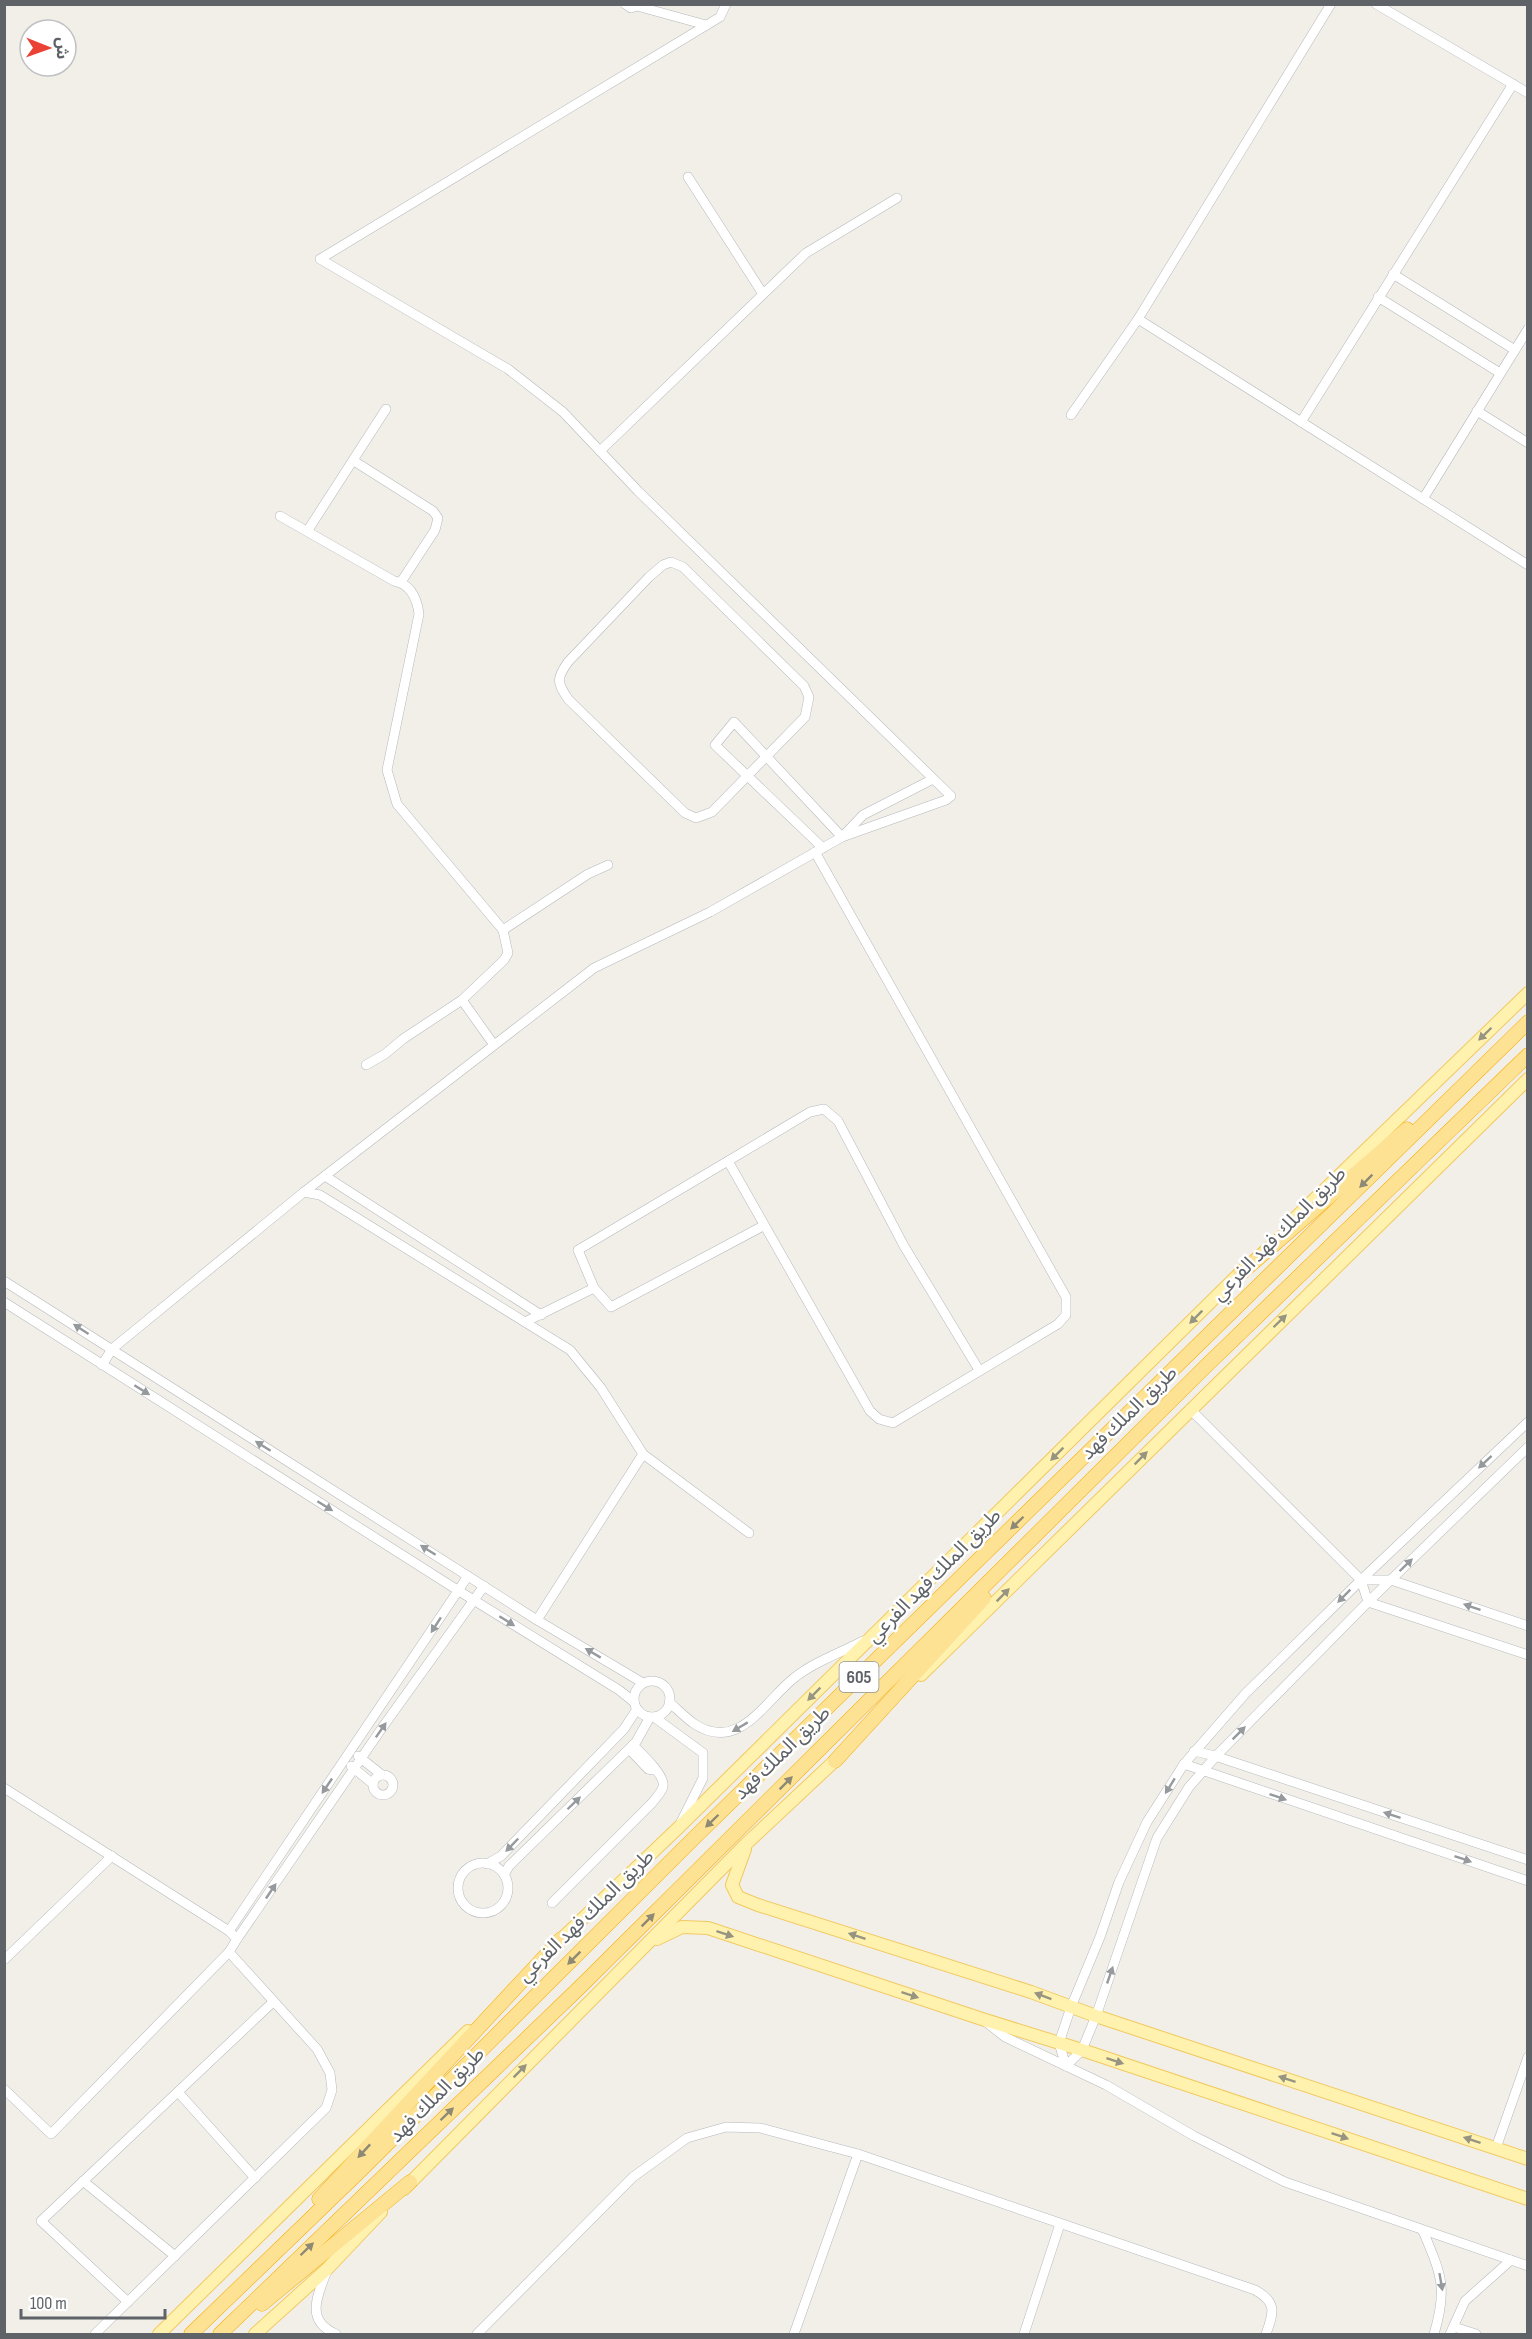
<svg xmlns="http://www.w3.org/2000/svg" width="1532" height="2339" font-family="'Sofia Sans Condensed','Noto Sans Arabic',sans-serif">
<style>
.lines{fill:none;stroke-linecap:round;stroke-linejoin:round}
.minor-casing{stroke:#b5b8bc;stroke-width:10}
.major-casing{stroke:#f2c960;stroke-width:14}
.highway-casing{stroke:#f9ab00;stroke-width:15}
.minor{stroke:#fff;stroke-width:9}
.major{stroke:#fff2af;stroke-width:12}
.highway{stroke:#fde293;stroke-width:14}
.oneway{fill:#979581}
.oneway2{fill:#8e8975}
.oneway3{fill:#979a9d}
.labels{text-anchor:middle;dominant-baseline:central;stroke-width:5;stroke-linejoin:round;paint-order:stroke}
.shield{fill:#fff;stroke:#8f9295;stroke-width:1.5}
.shield-label{font-size:18px;font-weight:bold;fill:#5f6368}
.street-label{font-size:20px;fill:#5f6368;stroke:#fff}
</style>
<rect width="100%" height="100%" fill="#f1efe8"/>
<g class="lines">
<g class="minor-casing">
<g id="minor">
<path d="M625,4L631,8L637,6L706,25"/>
<path d="M1331,4L1138,319L1528,565"/>
<path d="M1376,4L1528,93"/>
<path d="M688,177L763,294"/>
<path d="M1393,274L1515,350"/>
<path d="M1378,297L1500,373"/>
<path d="M1477,411L1528,443"/>
<path d="M1071,415L1138,319"/>
<path d="M1301,422L1513,84"/>
<path d="M600,451L806,253L897,198"/>
<path d="M354,461L433,511L438,518L435,530L401,582"/>
<path d="M1423,499L1528,329"/>
<path d="M280,516L394,581C410,584 417,598 419,614L387,770L397,804L503,930L508,953L504,960L462,1000L403,1039L385,1054L366,1065"/>
<path d="M308,530L386,409"/>
<path d="M671,562L683,567L804,686L809,697L805,717L712,812L696,818L685,813L568,699C557,682 556,679 568,662L649,577L663,565Z"/>
<path d="M823,848L715,745L734,722L842,837L863,815L933,779"/>
<path d="M503,930L588,874L608,865"/>
<path d="M462,1000L494,1045"/>
<path d="M728,1161L810,1112L824,1109L838,1121L904,1246L979,1370"/>
<path d="M325,1176L541,1315"/>
<path d="M304,1192L594,968L710,912L842,837L946,800L951,796L638,491L563,412L508,369L320,259L720,17L726,4"/>
<path d="M4,1281L537,1620L643,1683"/>
<path d="M594,1288L611,1307L763,1226"/>
<path d="M4,1302L459,1591L619,1690L634,1702"/>
<path d="M525,1322L594,1288L578,1250L728,1161L870,1411L879,1419L893,1423L1058,1324L1066,1315V1297L815,852"/>
<path d="M102,1365L112,1349L304,1192L320,1195L570,1350L601,1388L643,1454L537,1620"/>
<path d="M1190,1409L1361,1580L1368,1602L1528,1655"/>
<path d="M1528,1422L1361,1580L1246,1693L1184,1764L1147,1822L1119,1882L1100,1937L1071,2007L1059,2043L1066,2066L1082,2050L1096,2016L1157,1838L1189,1787L1218,1754L1368,1602L1528,1447"/>
<path d="M643,1454L749,1533"/>
<path d="M1361,1580H1391L1528,1626"/>
<circle cx="652" cy="1699" r="18"/>
<path d="M669,1702C677,1709 685,1717 693,1723C738,1754 764,1702 794,1678C814,1662 840,1653 863,1641"/>
<path d="M654,1717L703,1753V1778L681,1822"/>
<path d="M629,1749L648,1769L653,1770"/>
<path d="M1194,1751L1215,1756L1528,1860"/>
<path d="M358,1756L382,1775"/>
<path d="M1184,1764L1528,1881"/>
<path d="M351,1766L373,1784"/>
<circle cx="383" cy="1785" r="10"/>
<path d="M4,1788L229,1931L237,1939L229,1952L317,2049L330,2073L332,2090L326,2108L95,2334"/>
<circle cx="483" cy="1888" r="25"/>
<path d="M487,1864L501,1856L624,1729L637,1709"/>
<path d="M504,1875L509,1866L636,1742L650,1717"/>
<path d="M552,1903L652,1803C655,1799 661,1793 663,1787C666,1776 641,1753 633,1745"/>
<path d="M229,1931L468,1576"/>
<path d="M237,1939L382,1728L484,1586"/>
<path d="M4,1960L112,1856"/>
<path d="M986,2022L1005,2037L1106,2085L1194,2136L1285,2182L1528,2266"/>
<path d="M4,2089L51,2134L229,1952"/>
<path d="M178,2092L255,2178"/>
<path d="M1496,2148L1528,2057"/>
<path d="M858,2154L1255,2290C1277,2302 1274,2312 1266,2334"/>
<path d="M83,2181L175,2256"/>
<path d="M1423,2231C1441,2274 1448,2288 1434,2334"/>
<path d="M327,2271C317,2296 305,2321 336,2334"/>
<path d="M128,2302L41,2221L273,2002"/>
<path d="M1454,2327L1476,2334"/>
<path d="M477,2334L633,2177L687,2138L726,2127L760,2128L858,2154L794,2334"/>
<path d="M1024,2334L1060,2224"/>
<path d="M1450,2334L1465,2301L1511,2260"/>
</g>
</g>
<g class="major-casing">
<g id="major">
<path d="M1291,1222L1528,993"/>
<path d="M921,1675L1528,1079"/>
<path d="M745,1849L732,1885L738,1897L758,1905L1031,1992L1096,2016L1528,2159"/>
<path d="M657,1939L682,1927L708,1928L982,2019L1082,2050L1528,2199"/>
<path d="M555,1945L677,1829L1245,1268"/>
<path d="M404,2189L746,1844L841,1755"/>
<path d="M159,2334L468,2031"/>
<path d="M255,2334L327,2269L381,2212"/>
</g>
</g>
<g class="highway-casing">
<g id="highway">
<path d="M1240,1274L1407,1129"/>
<path d="M835,1761L984,1598"/>
<path d="M319,2199L561,1939"/>
<path d="M262,2304L410,2182"/>
<path d="M191,2334L362,2169L692,1840L1528,1022"/>
<path d="M220,2334L580,1987L1205,1367L1528,1055"/>
</g>
</g>
<use href="#minor" class="minor"/>
<use href="#major" class="major"/>
<use href="#highway" class="highway"/>
</g>
<defs><path id="oneway-solid" d="M-6-.8H1V-3.2L6.5 0L1 3.2V.8H-6Z" transform="scale(1.5)"/></defs>
<g class="oneway">
<use href="#oneway-solid" transform="translate(1485 1034) rotate(136)"/>
<use href="#oneway-solid" transform="translate(1196 1317) rotate(135)"/>
<use href="#oneway-solid" transform="translate(1280 1321) rotate(-44)"/>
<use href="#oneway-solid" transform="translate(1057 1454) rotate(135)"/>
<use href="#oneway-solid" transform="translate(1141 1458) rotate(-45)"/>
<use href="#oneway-solid" transform="translate(1003 1595) rotate(-45)"/>
<use href="#oneway-solid" transform="translate(814 1694) rotate(135)"/>
<use href="#oneway-solid" transform="translate(725 1934) rotate(18)"/>
<use href="#oneway-solid" transform="translate(857 1936) rotate(-162)"/>
<use href="#oneway-solid" transform="translate(910 1995) rotate(18)"/>
<use href="#oneway-solid" transform="translate(1043 1996) rotate(-159)"/>
<use href="#oneway-solid" transform="translate(1115 2061) rotate(18)"/>
<use href="#oneway-solid" transform="translate(520 2071) rotate(-45)"/>
<use href="#oneway-solid" transform="translate(1287 2079) rotate(-162)"/>
<use href="#oneway-solid" transform="translate(1340 2136) rotate(19)"/>
<use href="#oneway-solid" transform="translate(1472 2140) rotate(-162)"/>
</g>
<g class="oneway2">
<use href="#oneway-solid" transform="translate(1366 1181) rotate(135)"/>
<use href="#oneway-solid" transform="translate(1017 1523) rotate(136)"/>
<use href="#oneway-solid" transform="translate(786 1783) rotate(-45)"/>
<use href="#oneway-solid" transform="translate(712 1821) rotate(136)"/>
<use href="#oneway-solid" transform="translate(648 1920) rotate(-45)"/>
<use href="#oneway-solid" transform="translate(574 1958) rotate(135)"/>
<use href="#oneway-solid" transform="translate(447 2114) rotate(-44)"/>
<use href="#oneway-solid" transform="translate(364 2151) rotate(133)"/>
<use href="#oneway-solid" transform="translate(307 2249) rotate(-44)"/>
</g>
<g class="oneway3">
<use href="#oneway-solid" transform="translate(81 1329) rotate(-147)"/>
<use href="#oneway-solid" transform="translate(142 1390) rotate(32)"/>
<use href="#oneway-solid" transform="translate(263 1446) rotate(-148)"/>
<use href="#oneway-solid" transform="translate(1485 1462) rotate(137)"/>
<use href="#oneway-solid" transform="translate(325 1506) rotate(32)"/>
<use href="#oneway-solid" transform="translate(428 1550) rotate(-148)"/>
<use href="#oneway-solid" transform="translate(1406 1565) rotate(-44)"/>
<use href="#oneway-solid" transform="translate(1344 1596) rotate(135)"/>
<use href="#oneway-solid" transform="translate(1472 1607) rotate(-161)"/>
<use href="#oneway-solid" transform="translate(507 1621) rotate(32)"/>
<use href="#oneway-solid" transform="translate(436 1625) rotate(123)"/>
<use href="#oneway-solid" transform="translate(593 1653) rotate(-149)"/>
<use href="#oneway-solid" transform="translate(740 1727) rotate(149)"/>
<use href="#oneway-solid" transform="translate(381 1730) rotate(-55)"/>
<use href="#oneway-solid" transform="translate(1239 1733) rotate(-45)"/>
<use href="#oneway-solid" transform="translate(327 1786) rotate(124)"/>
<use href="#oneway-solid" transform="translate(1170 1786) rotate(122)"/>
<use href="#oneway-solid" transform="translate(1278 1797) rotate(19)"/>
<use href="#oneway-solid" transform="translate(574 1803) rotate(-44)"/>
<use href="#oneway-solid" transform="translate(1392 1815) rotate(-162)"/>
<use href="#oneway-solid" transform="translate(512 1845) rotate(134)"/>
<use href="#oneway-solid" transform="translate(1463 1859) rotate(19)"/>
<use href="#oneway-solid" transform="translate(271 1891) rotate(-56)"/>
<use href="#oneway-solid" transform="translate(1110 1975) rotate(-71)"/>
<use href="#oneway-solid" transform="translate(1441 2282) rotate(80)"/>
</g>
<g class="labels">
<rect class="shield" x="839.5" y="1662" width="39" height="30" rx="4.5"/>
<g class="shield-label">
<text x="859" y="1677">605</text>
</g>
<g class="street-label">
<text transform="translate(1279 1234) rotate(-45)">طريق الملك فهد الفرعي</text>
<text transform="translate(1129 1413) rotate(-44)">طريق الملك فهد</text>
<text transform="translate(934 1576) rotate(-45)">طريق الملك فهد الفرعي</text>
<text transform="translate(782 1753) rotate(-44)">طريق الملك فهد</text>
<text transform="translate(586 1916) rotate(-44)">طريق الملك فهد الفرعي</text>
<text transform="translate(437 2095) rotate(-45)">طريق الملك فهد</text>
</g>
</g>
<rect width="1532" height="2339" fill="none" stroke="#5f6368" stroke-width="12"/>
<g transform="translate(48 48) rotate(91)"><circle r="28" fill="#ffffff" stroke="#bfc1c3" stroke-width="1.5"/>
<path d="M0-4.5L10 22L0 15L-10 22Z" fill="#ea4335"/>
<text y="-9" font-size="16" font-weight="bold" text-anchor="middle" fill="#5f6368">ش</text>
</g>
<path d="M21 2309v9h144v-9" fill="none" stroke="#5f6368" stroke-width="3"/>
<text x="30" y="2309" font-size="18" fill="#5f6368" stroke="#ffffff" stroke-width="4.5" paint-order="stroke">100 m</text>
</svg>
